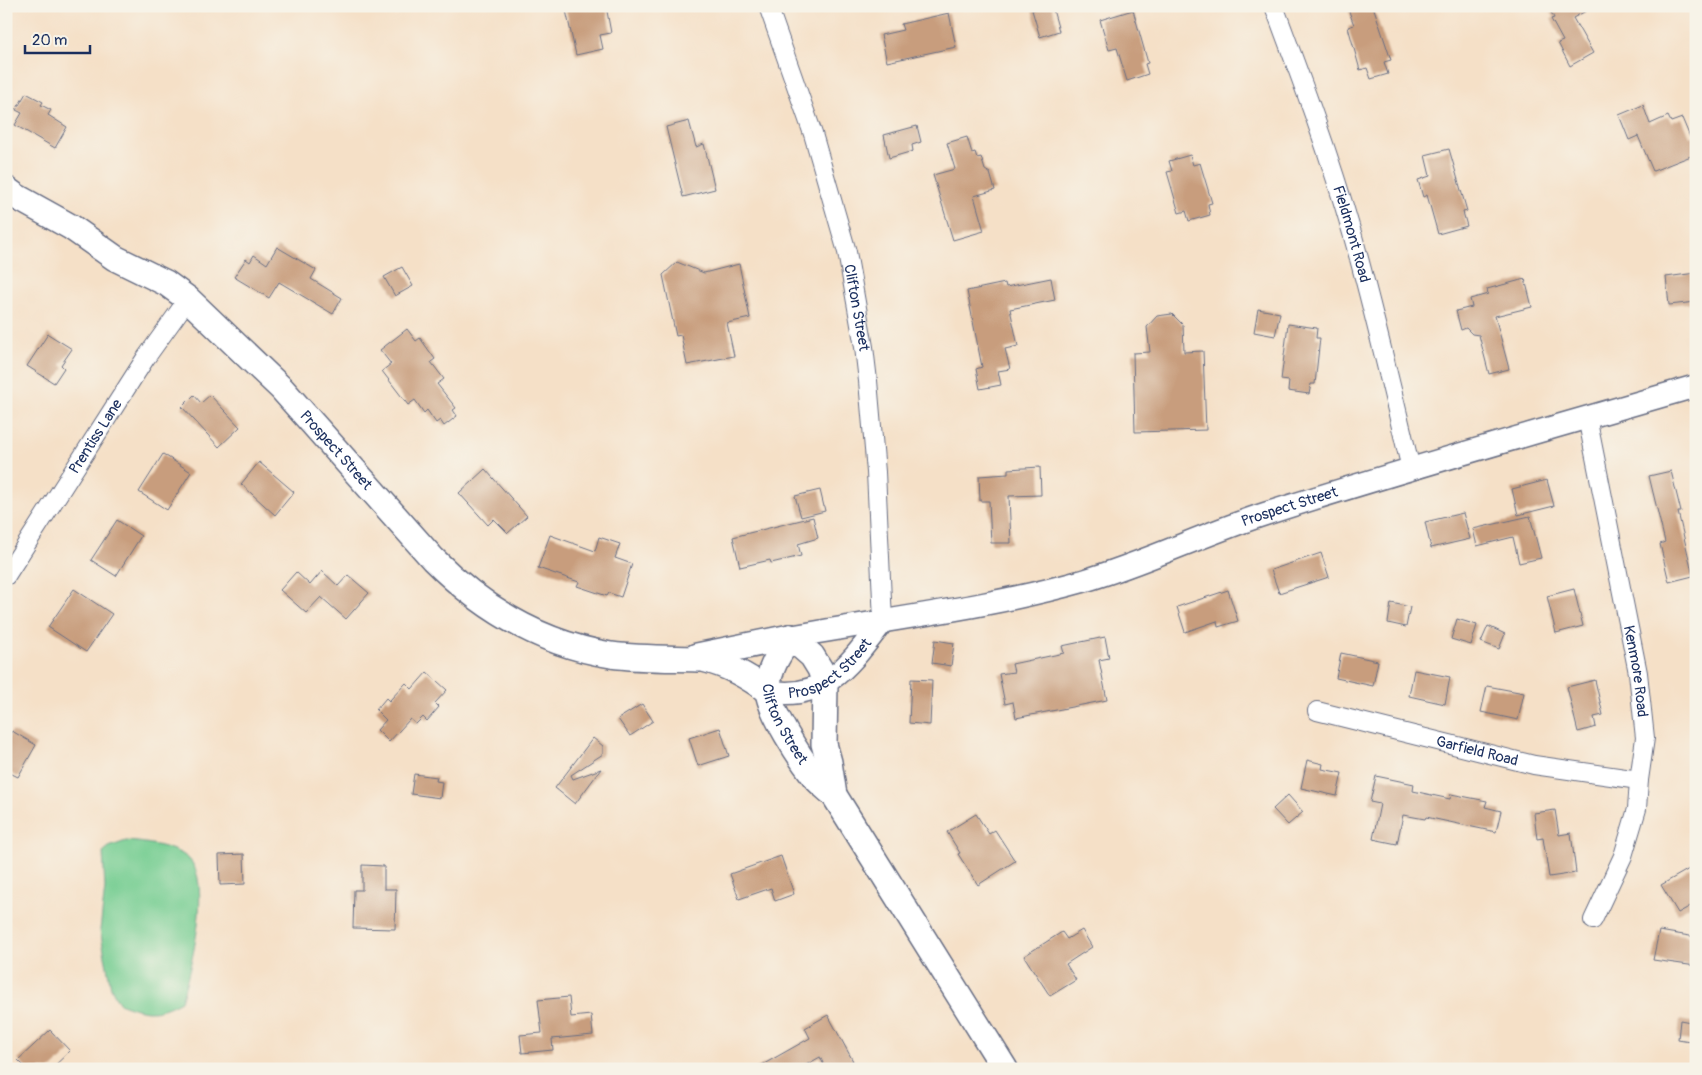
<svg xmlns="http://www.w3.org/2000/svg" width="1702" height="1075" font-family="Pangolin,sans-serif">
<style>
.green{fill:#77ce93;stroke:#497e78}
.building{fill:#c89d7d}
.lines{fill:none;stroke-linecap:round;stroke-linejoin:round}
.minor-casing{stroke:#676d83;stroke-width:20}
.tertiary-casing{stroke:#676d83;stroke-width:25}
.secondary-casing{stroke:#676d83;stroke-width:28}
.minor{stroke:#fff;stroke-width:18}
.tertiary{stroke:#fff;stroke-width:22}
.secondary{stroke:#fff;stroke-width:25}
.labels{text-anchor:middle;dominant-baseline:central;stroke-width:4;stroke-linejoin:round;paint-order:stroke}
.street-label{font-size:15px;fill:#1b2f5e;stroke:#f7f3e8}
</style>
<rect width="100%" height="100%" fill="#f7f3e8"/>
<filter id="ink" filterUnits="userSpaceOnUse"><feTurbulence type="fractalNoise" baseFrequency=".02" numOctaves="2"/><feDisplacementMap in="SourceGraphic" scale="10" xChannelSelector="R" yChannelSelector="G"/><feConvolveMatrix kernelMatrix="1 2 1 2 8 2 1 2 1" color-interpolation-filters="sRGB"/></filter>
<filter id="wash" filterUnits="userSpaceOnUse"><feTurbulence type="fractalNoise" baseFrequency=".0096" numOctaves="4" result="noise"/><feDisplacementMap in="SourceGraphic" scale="20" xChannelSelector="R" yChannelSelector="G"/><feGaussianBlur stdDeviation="1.12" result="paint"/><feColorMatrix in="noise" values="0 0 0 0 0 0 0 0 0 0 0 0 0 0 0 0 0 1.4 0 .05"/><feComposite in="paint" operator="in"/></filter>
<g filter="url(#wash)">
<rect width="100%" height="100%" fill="#f5e0c7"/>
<path class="green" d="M126,841C143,842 174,846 188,858C214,881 190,972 181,1001C156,1015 145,1013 119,1003L111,988L100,930L105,888L103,852L109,847Z"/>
<g id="blocks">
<g class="building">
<path d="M565,6H606L611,33L600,35L603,49L576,55Z"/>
<path d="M1044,6H1052L1059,31L1040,37L1032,10Z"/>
<path d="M1347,6H1373L1391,60L1384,62L1388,74L1371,79L1367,68L1360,70L1348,27L1354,25Z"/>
<path d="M1548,6H1595L1573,18L1593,53L1570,66L1558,43L1563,41L1551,19L1554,18Z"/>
<path d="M1133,10L1148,63L1145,64L1148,74L1127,81L1117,48L1109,50L1100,20Z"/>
<path d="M949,13L956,47L887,62L881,35L903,30L901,24Z"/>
<path d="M26,93L43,102L41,105L51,110L48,115L67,127L55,148L15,125L22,113L16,110Z"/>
<path d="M1643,105L1650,124L1668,116L1671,122L1682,118L1690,137L1696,135V154L1653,171L1638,136L1629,140L1619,115Z"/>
<path d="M689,121L696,147L704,144L715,189L683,197L666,127Z"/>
<path d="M917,126L921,142L912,145L913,151L889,158L884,135Z"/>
<path d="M967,137L972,153L975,152L977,158L981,157L985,170L990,173L995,190L974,196L984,231L953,240L933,175L955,169L947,143Z"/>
<path d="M1449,149L1467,211L1463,212L1467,226L1438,234L1427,195L1423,197L1418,180L1430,176L1425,155Z"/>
<path d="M1190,155L1193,165L1200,163L1212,203L1208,204L1210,215L1189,221L1186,211L1179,213L1167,172L1172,171L1169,161Z"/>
<path d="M277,247L316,270L311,279L342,298L333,314L279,282L269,298L234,277L246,259L250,262L254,255L267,264Z"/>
<path d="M677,262L704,273L739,264L750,318L727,323L734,356L687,365L681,335L676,336L663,275Z"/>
<path d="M402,267L413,286L395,296L384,277Z"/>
<path d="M1696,273V302L1669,305L1666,277Z"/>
<path d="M1051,278L1055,300L1010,309L1018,346L1005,349L1010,369L998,371L1001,385L980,389L976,369L982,367L967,291L1005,283L1006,287Z"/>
<path d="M1525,279L1532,307L1495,316L1509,369L1489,374L1479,335L1472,334L1466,328L1461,330L1456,311L1472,307L1470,299L1488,294L1487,289Z"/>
<path d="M1258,309L1280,313L1275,336L1254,332Z"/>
<path d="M1172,314L1183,325L1184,352L1203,351L1206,430L1135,432L1133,353L1150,352L1147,327L1157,316Z"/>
<path d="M1288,324L1317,328L1316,338H1320L1315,384H1311L1309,394L1288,391L1289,381L1281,380Z"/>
<path d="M407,329L416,341L420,338L435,359L431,362L444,379L437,384L456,408L453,410L457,416L444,426L440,420L436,423L427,410L424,413L415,400L408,405L382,371L391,364L380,350Z"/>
<path d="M48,334L72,349L61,365L64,368L54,383L27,366Z"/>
<path d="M194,395L201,403L210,395L240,427L219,447L182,407Z"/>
<path d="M163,454L191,472L167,510L139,492Z"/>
<path d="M259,462L294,492L275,515L241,484Z"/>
<path d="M1040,467L1041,495L1009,496L1011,543H991L989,501H980L979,476L1008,474V469Z"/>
<path d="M485,469L527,516L508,533L494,519L488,525L459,493Z"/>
<path d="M1671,471L1681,512H1678L1693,576L1669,582L1660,544L1665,542L1649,476Z"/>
<path d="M1547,480L1554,506L1518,515L1512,489Z"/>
<path d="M820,490L825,511L801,517L795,496Z"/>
<path d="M1463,513L1470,539L1431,548L1425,522Z"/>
<path d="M1530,516L1541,558L1519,563L1513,537L1477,546L1473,529Z"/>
<path d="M813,517L818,538L798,544L801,556L771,563L770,560L740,567L733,537Z"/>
<path d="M117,520L141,536L116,576L91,560Z"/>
<path d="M550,535L595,551L599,537L620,544L615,558L632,564L621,597L609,593L607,596L577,586L579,582L538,568Z"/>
<path d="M1321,553L1329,577L1279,593L1271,570Z"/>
<path d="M322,571L338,586L348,575L369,593L346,619L321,597L306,613L280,590L296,572L310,585Z"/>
<path d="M74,589L112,614L86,652L48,627Z"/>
<path d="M1574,589L1583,626L1556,633L1547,596Z"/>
<path d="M1228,590L1238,621L1218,627L1217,621L1185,632L1177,607Z"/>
<path d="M1391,603L1410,607L1406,627L1388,623Z"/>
<path d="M1457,619L1477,625L1471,645L1451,639Z"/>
<path d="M1488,626L1505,634L1499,649L1481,642Z"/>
<path d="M1105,637L1109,658L1099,660L1107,700L1016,718L1013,702L1005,704L999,674L1014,672L1012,664L1064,653L1062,646Z"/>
<path d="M935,640L954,643L951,666L932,663Z"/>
<path d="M1341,653L1378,661L1373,686L1336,678Z"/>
<path d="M1414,670L1450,677L1445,704L1409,696Z"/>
<path d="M427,672L447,690L435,703L439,707L427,721L423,717L416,724L410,719L389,742L377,730L386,720L376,710L386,698L389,701L406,683L412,689Z"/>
<path d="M911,679L932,680L930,725L909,723Z"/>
<path d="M1595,680L1603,715L1594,717L1596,727L1578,732L1567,687Z"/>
<path d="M1487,686L1524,693L1518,720L1481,712Z"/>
<path d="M642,704L653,721L630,736L618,719Z"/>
<path d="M720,728L729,756L698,766L689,738Z"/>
<path d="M12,731L36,745L18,777L6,771V741Z"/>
<path d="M593,738L603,746V754L571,775L573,779L601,769L575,804L555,788Z"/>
<path d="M1307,760L1323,764L1322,769L1342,773L1337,796L1301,788Z"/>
<path d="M414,774L437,777L436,781L442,782L440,798L411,794Z"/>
<path d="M1376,776L1414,784L1413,791L1450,799L1451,794L1487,801L1485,807L1501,811L1496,832L1426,817L1425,819L1403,815L1397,844L1373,839L1380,804L1370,802Z"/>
<path d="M1288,795L1303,812L1288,825L1273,809Z"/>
<path d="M1555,810L1559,835L1571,833L1576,873L1549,877L1543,838L1537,839L1534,813Z"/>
<path d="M976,814L989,834L995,830L1015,861L978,885L958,854L960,853L947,832Z"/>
<path d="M244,854L245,884L220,885L219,855Z"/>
<path d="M781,856L794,894L775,901L771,888L739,899L730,874Z"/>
<path d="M362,865L384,866V889H396L395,929L353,928L354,890H362Z"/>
<path d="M1696,865V903L1678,913L1661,885Z"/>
<path d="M1082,930L1092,947L1066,964L1076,980L1050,996L1024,956L1062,932L1067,939Z"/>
<path d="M1659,931L1696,937V966L1653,960Z"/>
<path d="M569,997L571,1017L591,1015L593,1035L552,1039L553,1050L522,1053L520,1035L542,1033L538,1000Z"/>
<path d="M828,1015L853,1061L839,1069H826L820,1057L799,1069H755L810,1038L805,1028Z"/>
<path d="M1680,1020L1696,1023V1042L1678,1039Z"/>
<path d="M50,1030L70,1051L51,1069H27L18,1060Z"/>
</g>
</g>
</g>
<g filter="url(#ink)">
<use href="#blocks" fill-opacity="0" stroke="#676d83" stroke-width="1"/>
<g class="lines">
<g class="minor-casing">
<g id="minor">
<path id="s1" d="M768,6L813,134L847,252L864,347L868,381L876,472L883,621"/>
<path id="s2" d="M1274,6C1302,81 1330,156 1352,233C1374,311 1392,390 1411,469"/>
<path id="s3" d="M1587,417L1638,673L1645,738L1639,780L1637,809L1623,856L1593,920"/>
<path id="s4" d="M6,576L145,359L188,299"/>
<path id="s5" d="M1317,711L1534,765L1639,780"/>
</g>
</g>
<g class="tertiary-casing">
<g id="tertiary">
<path id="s6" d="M790,637C887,619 987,608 1083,581C1145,563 1203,534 1265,514C1407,468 1552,428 1696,386"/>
<path id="s7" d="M768,691C825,703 852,661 883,621"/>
</g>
</g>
<g class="secondary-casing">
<g id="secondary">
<path id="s8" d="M6,189L17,197L71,227L115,258L166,283L188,299L282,389L433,559C482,608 541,644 611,655C641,659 673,658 703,659C728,665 747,676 768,691"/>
<path id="s9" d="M790,637C780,652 767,671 768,690C769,711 801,759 814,776C819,783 828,789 834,795L1005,1069"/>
<path d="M790,637L812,656L820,669L825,683L824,744L829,762L834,795"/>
<path d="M697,656L790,637"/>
</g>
</g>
<use href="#minor" class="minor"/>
<use href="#tertiary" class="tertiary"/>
<use href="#secondary" class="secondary"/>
</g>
</g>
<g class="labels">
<g class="street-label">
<text stroke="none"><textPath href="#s2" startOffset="241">Fieldmont Road</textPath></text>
<text stroke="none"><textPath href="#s1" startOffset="315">Clifton Street</textPath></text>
<text stroke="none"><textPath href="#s4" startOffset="166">Prentiss Lane</textPath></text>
<text stroke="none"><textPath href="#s8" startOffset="425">Prospect Street</textPath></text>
<text stroke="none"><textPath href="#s6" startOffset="518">Prospect Street</textPath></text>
<text stroke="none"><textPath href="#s7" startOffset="70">Prospect Street</textPath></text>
<text stroke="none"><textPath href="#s3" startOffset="259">Kenmore Road</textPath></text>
<text stroke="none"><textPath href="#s9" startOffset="96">Clifton Street</textPath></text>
<text stroke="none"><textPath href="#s5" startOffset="165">Garfield Road</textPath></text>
</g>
</g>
<rect width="1702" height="1075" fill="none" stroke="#f7f3e8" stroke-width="25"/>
<path d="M25 45v8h65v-8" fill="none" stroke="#1b2f5e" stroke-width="2.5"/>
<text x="32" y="45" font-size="15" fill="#1b2f5e" stroke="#f7f3e8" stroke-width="4" paint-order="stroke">20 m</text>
</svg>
